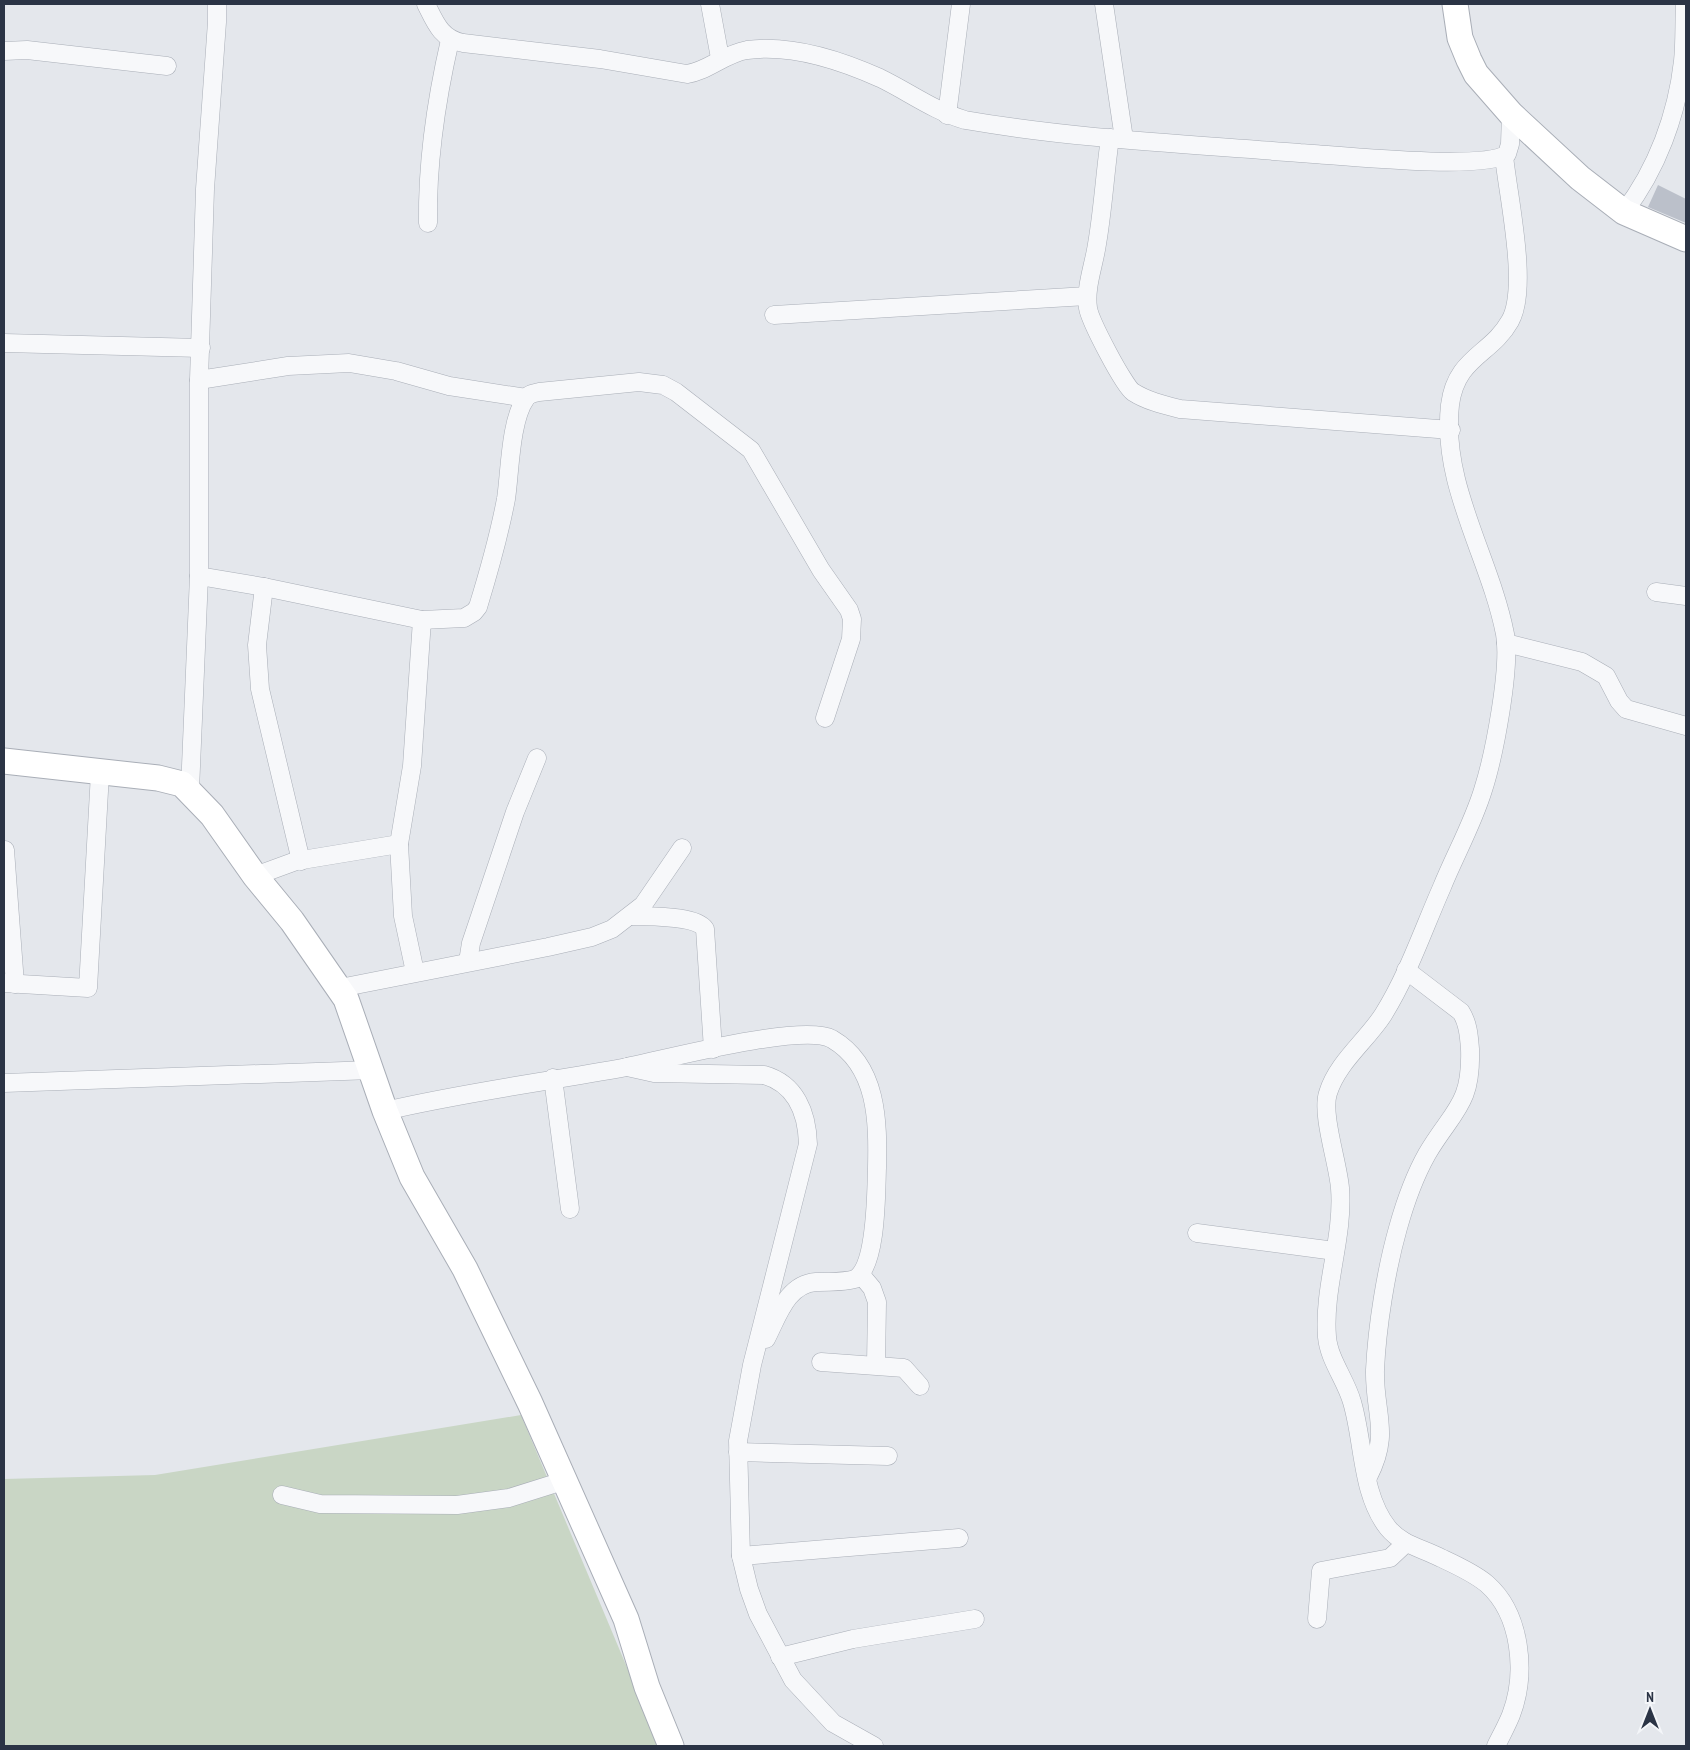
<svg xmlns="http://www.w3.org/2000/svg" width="1690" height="1750" font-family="'PT Sans Narrow',sans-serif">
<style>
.pitch{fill:#c9d6c5}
.building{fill:#bbc0ca}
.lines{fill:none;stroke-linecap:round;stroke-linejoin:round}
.street-casing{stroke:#a9aeb7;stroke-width:19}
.secondary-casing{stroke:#a9aeb7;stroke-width:27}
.street{stroke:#f7f8fa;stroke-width:18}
.secondary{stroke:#fff;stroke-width:25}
</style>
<rect width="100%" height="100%" fill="#e4e7ec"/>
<path class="pitch" d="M521,1415L660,1746H4V1479L155,1475Z"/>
<path class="building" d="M1658,185L1686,199V223L1648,207Z"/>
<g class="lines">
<g class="street-casing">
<g id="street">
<path d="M426,4C435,22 441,39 463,43L600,59L687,74C708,71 724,54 747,50C790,44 840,60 880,78C909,92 934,111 965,120C1075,139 1188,144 1300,153C1335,155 1482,171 1507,154L1510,144L1511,114"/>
<path d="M710,4L720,58"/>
<path d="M1104,4L1124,139"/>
<path d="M4,51L27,50L167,66"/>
<path d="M947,115L961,4"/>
<path d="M1110,138C1105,173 1103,209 1097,244C1094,265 1085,287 1088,308C1090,321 1124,386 1133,392C1147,401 1164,405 1180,409L1451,430"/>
<path d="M1624,212C1657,169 1677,115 1683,61C1685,42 1684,23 1685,4"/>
<path d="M428,223C427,161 436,101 450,40"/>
<path d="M774,315L1087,296"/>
<path d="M4,343L201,348"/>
<path d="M199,380L288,366L349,363L396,371L449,386L526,398"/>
<path d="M199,576L264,587L422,620L464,618L474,612L478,607C489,571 499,536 506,499C510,473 510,420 526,398C529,394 534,393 539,392L639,382L663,385L676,392L751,450L821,570L849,610L852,619L851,639L825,718"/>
<path d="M264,587L257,645L260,689L301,861"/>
<path d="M1656,592L1686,596"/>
<path d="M1506,643L1582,662L1606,676L1619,701L1626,709L1686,726"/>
<path d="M190,790L199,576V380L205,189L217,22V4"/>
<path d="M5,850L15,984"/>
<path d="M255,876L296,861L399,844"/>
<path d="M632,916C650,917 695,915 705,929L713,1049"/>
<path d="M468,962L471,943L515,812L537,758"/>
<path d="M415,972L403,916L399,844L412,766L422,620"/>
<path d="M4,983L88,988L100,773"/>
<path d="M340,988L548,947L592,937L612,929L643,905L682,848"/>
<path d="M627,1067L654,1073L764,1075C796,1084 807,1113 808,1144L752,1365L738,1441L741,1556L749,1589L758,1614L793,1680L833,1723L874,1746"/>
<path d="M553,1078L570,1209"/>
<path d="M4,1083L372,1070"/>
<path d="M385,1111C465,1092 546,1082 627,1067C665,1059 803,1023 832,1039C878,1066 878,1122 877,1168C876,1193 877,1266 855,1279C842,1283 829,1281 816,1282C787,1284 778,1316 766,1339"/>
<path d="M1197,1233L1335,1251"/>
<path d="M861,1275L872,1288L877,1302L876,1365"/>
<path d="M821,1362L904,1368L920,1386"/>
<path d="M738,1452L888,1456"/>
<path d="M1368,1477C1391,1433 1374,1414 1375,1370C1377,1327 1386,1270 1398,1228C1405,1203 1414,1177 1427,1154C1453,1110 1472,1105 1470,1049C1469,1036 1468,1023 1461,1012L1406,970"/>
<path d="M282,1495L320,1504L457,1505L509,1498L563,1481"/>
<path d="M741,1556L959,1538"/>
<path d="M1317,1619L1321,1571L1390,1558L1406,1543"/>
<path d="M780,1657L853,1639L975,1619"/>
<path d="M1496,1746C1501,1736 1507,1725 1511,1715C1527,1673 1521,1614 1487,1584C1474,1573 1456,1565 1441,1558C1422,1548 1402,1545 1388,1528C1361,1494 1364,1442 1352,1402C1346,1380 1329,1360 1327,1337C1323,1287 1344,1238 1340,1188C1338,1163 1321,1114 1328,1093C1337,1063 1366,1041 1383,1015C1408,975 1423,930 1442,887C1455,855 1473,823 1483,790C1494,756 1511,668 1505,634C1490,557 1441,485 1450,405C1456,357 1491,355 1510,321C1529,288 1508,196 1504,156"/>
</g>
</g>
<g class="secondary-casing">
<g id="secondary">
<path d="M1455,4L1460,38L1469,60L1476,74L1511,114L1580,178L1624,212L1686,239"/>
<path d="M4,761L158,778L182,784L212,815L255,876L292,921L346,999L385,1111L412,1177L465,1269L530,1403L626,1619L647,1687L671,1746"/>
</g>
</g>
<use href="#street" class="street"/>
<use href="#secondary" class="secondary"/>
</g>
<rect width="1690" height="1750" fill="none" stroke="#2b3445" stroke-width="10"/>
<g transform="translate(1650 1710)" stroke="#f4f6f9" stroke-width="4" paint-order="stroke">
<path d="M0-4L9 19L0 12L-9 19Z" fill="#2b3445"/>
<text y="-8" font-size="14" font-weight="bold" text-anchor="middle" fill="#2b3445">N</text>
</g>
</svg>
